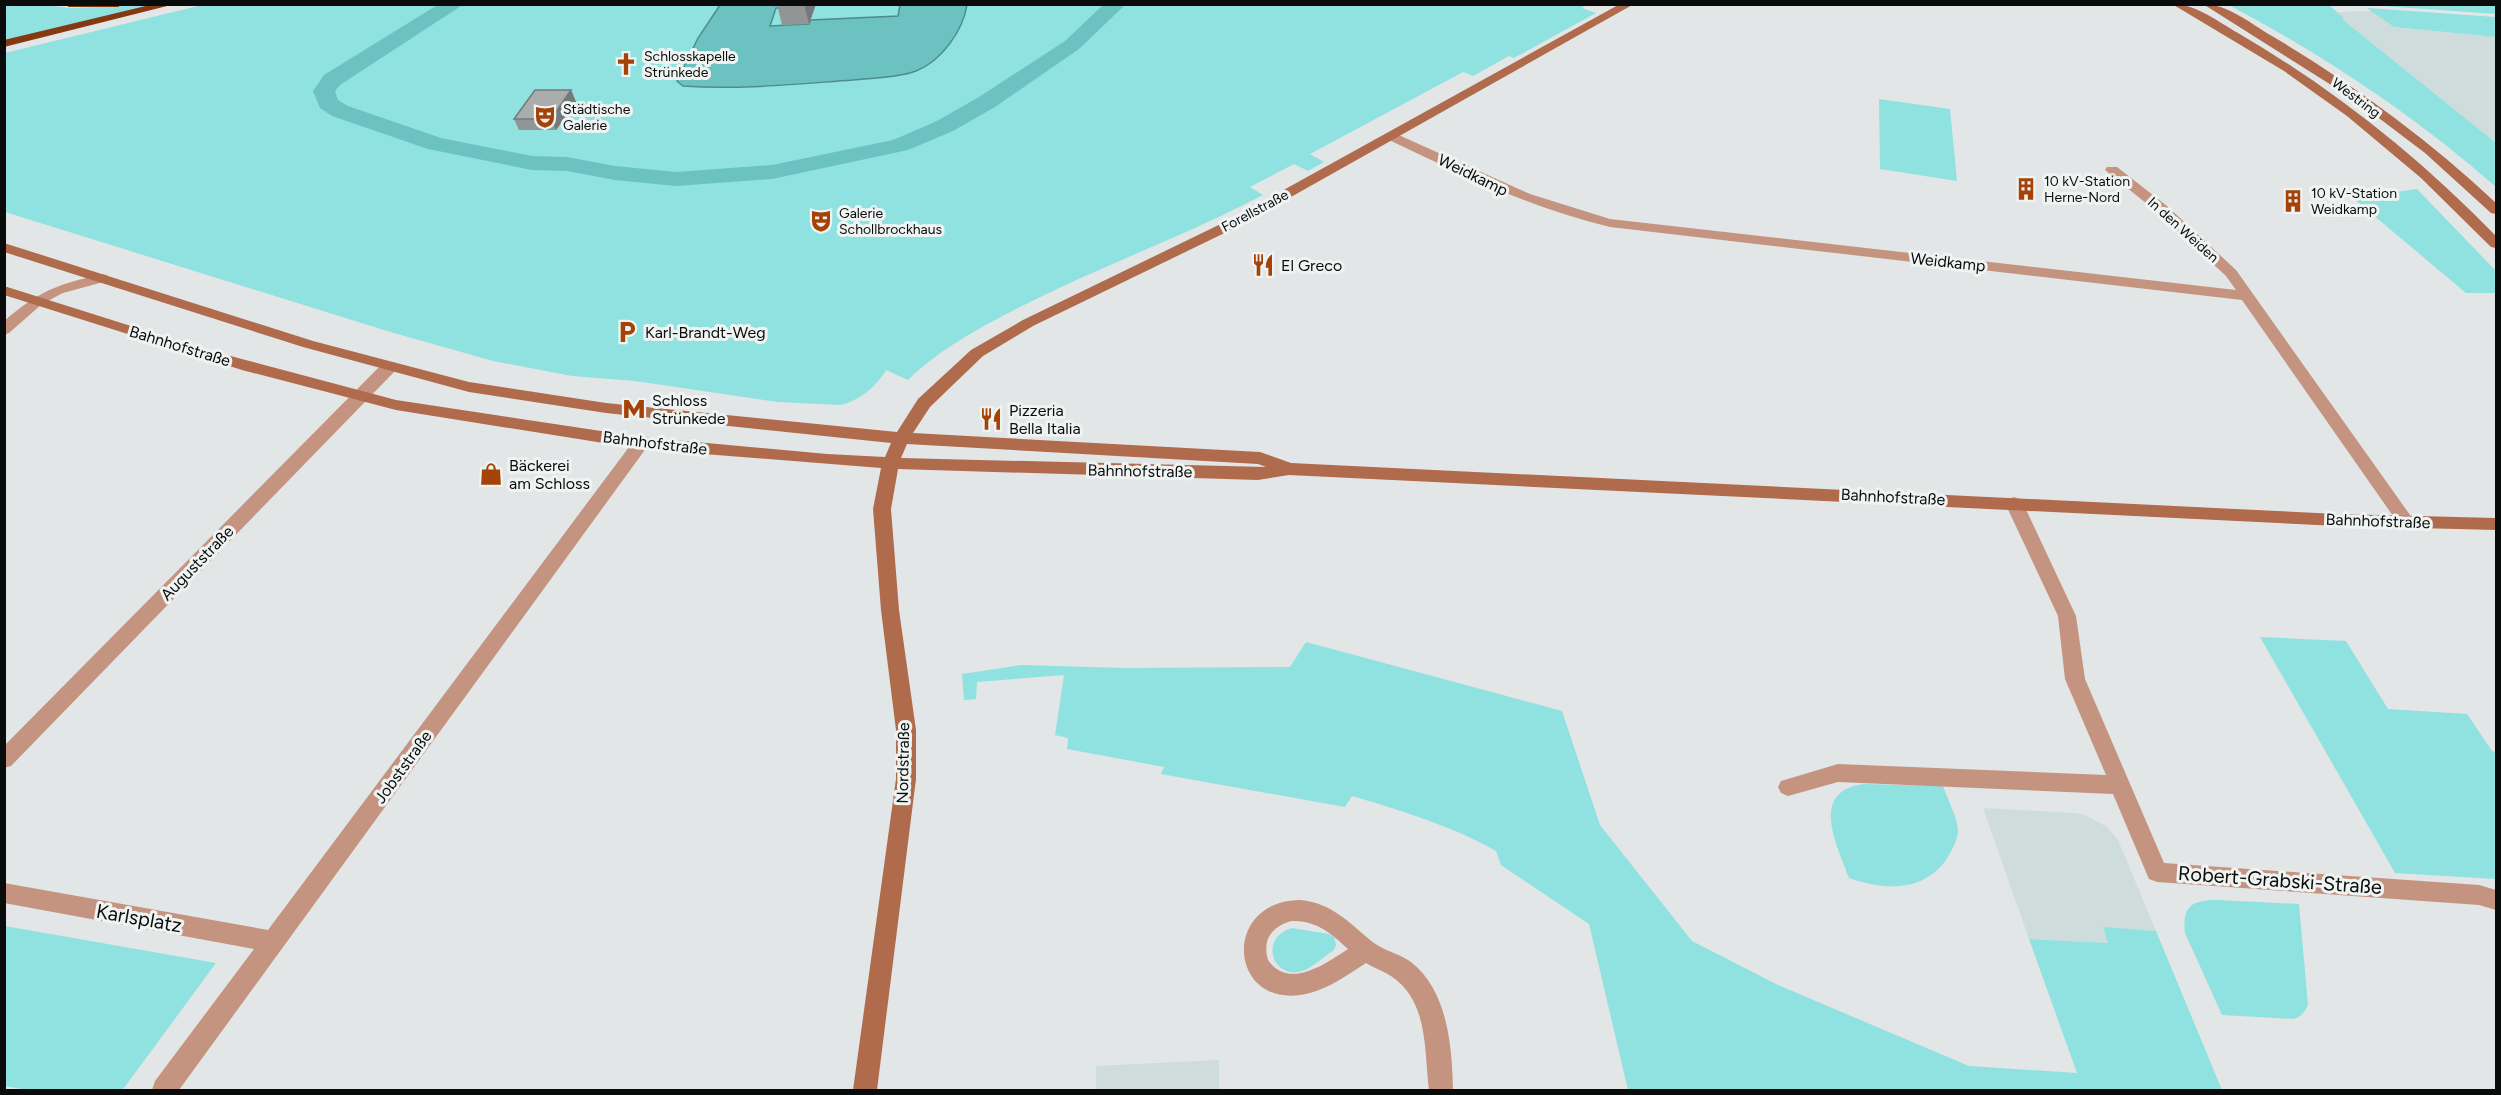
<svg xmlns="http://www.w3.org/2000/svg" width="2501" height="1095" font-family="Figtree,sans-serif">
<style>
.built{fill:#cedcdb}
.green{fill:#8fe2e0}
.water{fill:#6cc2c1;stroke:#4f8b8b;stroke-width:1.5}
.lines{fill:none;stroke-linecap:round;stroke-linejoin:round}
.canal{fill:#6cc2c1;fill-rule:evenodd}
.street{fill:#c49480;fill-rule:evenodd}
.secondary{fill:#b06b4d;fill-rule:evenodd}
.highway{fill:#853913;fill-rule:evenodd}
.wall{fill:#919595}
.shaded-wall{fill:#767979}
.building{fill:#a9adad;stroke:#767979;stroke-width:1.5}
.labels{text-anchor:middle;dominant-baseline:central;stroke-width:6;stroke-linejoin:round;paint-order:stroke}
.far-poi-label{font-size:14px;fill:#0a0c0c;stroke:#eff4f3;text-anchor:start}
.far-street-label{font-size:14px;fill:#0a0c0c;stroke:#eff4f3}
.street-label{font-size:16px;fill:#0a0c0c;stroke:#eff4f3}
.poi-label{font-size:16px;fill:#0a0c0c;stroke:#eff4f3;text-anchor:start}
.near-street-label{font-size:20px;fill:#0a0c0c;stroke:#eff4f3}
</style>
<rect width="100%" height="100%" fill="#e2e6e6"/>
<g class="built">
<path d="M2373,11L2394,27L2496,37V143L2341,18L2337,12Z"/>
<path d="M1983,808L2074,813L2085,815L2107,827L2118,840L2156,931L2103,928L2109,943L2029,939Z"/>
<path d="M1219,1060V1090H1096V1066Z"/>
</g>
<g class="green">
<path d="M1588,4L1582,8L1596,13L1514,58L1509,56L1473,76L1463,72L1310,154L1324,162L1308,171L1294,164L1250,187L1263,195C1183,237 1098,267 1018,308C979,328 940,349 908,380L886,370C876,387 859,401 840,405L778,402L635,381L572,376L493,361L387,331L5,212V53L202,5Z"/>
<path d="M4,5H44L71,8L154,5L5,41Z"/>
<path d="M2229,5H2329L2344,18L2342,19L2496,143V187C2414,115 2325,56 2229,5Z"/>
<path d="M2369,5H2496V14Z"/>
<path d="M2367,8L2496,17V37L2394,27Z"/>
<path d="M1879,99L1950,109L1957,181L1880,169Z"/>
<path d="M2417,189L2496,271V293H2466L2353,198Z"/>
<path d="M2260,637L2346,641L2388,709L2467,714L2492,751L2496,752V879L2395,873Z"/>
<path d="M1306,642L1562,711L1600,825L1692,941L1778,985L1969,1066L2077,1073L2029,939L2108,943L2103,927L2156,931L2222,1090H1628L1589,924L1501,865L1496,851C1450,825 1402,811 1352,796L1345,807L1161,774L1164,767L1067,749L1068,738L1055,735L1064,675L977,682L976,699L964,700L962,674L1021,665L1126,668L1290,667Z"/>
<path d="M1863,784L1943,786C1947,797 1958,820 1958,830C1958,840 1951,852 1946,860C1922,893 1883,890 1849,878C1838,846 1808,792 1863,784Z"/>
<path d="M2217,900L2299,904L2308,1005C2304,1013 2301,1017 2293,1019L2222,1015L2185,933C2182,906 2192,900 2217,900Z"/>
<path d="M5,926L216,963L124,1088L119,1090H27L5,1086Z"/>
<path d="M1292,928L1329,934L1334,937L1336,945L1334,950C1324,956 1313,968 1302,971C1273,980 1258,938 1292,928Z"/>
</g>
<path class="water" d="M720,5H785L784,8H776L770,26L809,24L811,20L898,16L900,5H967C963,30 942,61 916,71C898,78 872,78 853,80C796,84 739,90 683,86L677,81L698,38Z"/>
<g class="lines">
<path class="canal" d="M439,4H464L340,85L335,91L338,100L348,106L441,138L532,156L567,157L615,166L676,172L772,165L893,140L937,121L979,97L1065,41L1104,4H1126L1079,49L995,107L953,131L908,150L772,179L676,186L615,180L567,171L532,170L428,149L332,116L320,108L313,91L324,75Z"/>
<g class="street">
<path d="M1392,132L1530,194L1610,219L2236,290L2226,276L2157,212L2105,170L2107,167H2117L2167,206L2236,270L2415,522L2412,526L2406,528L2400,526L2242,300L1610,227C1531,208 1460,174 1387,139L1386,136Z"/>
<path d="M102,274L107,275L109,278L107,281L63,293L42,304L9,333L4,335V321C41,290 56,285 102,274Z"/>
<path d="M389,362L395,363L397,367L395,371L11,766L4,768V746L383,363Z"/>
<path d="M641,437L647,439L649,443L647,447L179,1090H152L155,1081L254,949L4,903V883L268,930L635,439Z"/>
<path d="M2014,497L2020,499L2023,503L2076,616L2085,679L2164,863L2479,885L2496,890V910L2479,905L2157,882L2149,879L2113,794L1838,782L1788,796L1781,793L1778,787L1781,781L1838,764L2106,775L2065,679L2058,616L2005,503L2008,499Z"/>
<path d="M1299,900C1332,902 1350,924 1374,943C1385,951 1400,954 1411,962C1448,991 1452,1047 1453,1090H1429C1424,1051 1429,1001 1391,976C1383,971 1374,968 1366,963C1346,976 1324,992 1300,995C1229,1005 1222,902 1299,900ZM1291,921C1316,920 1331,933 1348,949C1325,964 1289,990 1268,960C1262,939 1272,927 1291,921Z"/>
</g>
<g class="secondary">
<path d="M1620,4H1634L1241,225L1033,326L983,356L930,407L913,433L1260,452L1291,463L2338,514L2496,518V530L2338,526L1289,475L1258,480L898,469L891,509L899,610L916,730V779L877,1090H853L896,779V730L881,610L873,509L881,468L641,449L396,410L242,370L4,295V286L204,349L396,400L641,437L827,454L885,457L891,443L606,413L469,392L303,347L4,252V243L313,341L469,382L606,403L897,432L918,399L971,350L1023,320L1231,219ZM907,444L1258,464L1266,467L901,458Z"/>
<path d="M2172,4C2196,4 2217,21 2238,33C2334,89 2419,157 2496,236V248L2491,247L2421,178L2347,116L2284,71Z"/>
<path d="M2203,4C2228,4 2251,24 2272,36C2353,84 2428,139 2496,203V214L2491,213L2425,153L2355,100Z"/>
</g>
<g class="highway">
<path d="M64,4H123L118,7H69Z"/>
<path d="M154,4H175L4,47V40Z"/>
</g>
</g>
<g class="wall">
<path d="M777,4H816L809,24L782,25Z"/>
<path d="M571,90L576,102L556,130H519L514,119Z"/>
</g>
<g class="shaded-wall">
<path d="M804,4H816L809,24Z"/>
<path d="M571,90L576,102L556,130L551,119Z"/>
</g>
<path class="building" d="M535,90H571L551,119H514Z"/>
<defs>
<g id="church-bare" transform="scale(1.8)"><path d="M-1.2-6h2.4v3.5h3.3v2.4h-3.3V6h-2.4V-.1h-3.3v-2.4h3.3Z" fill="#a54207" stroke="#eff4f3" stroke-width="2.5" paint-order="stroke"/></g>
<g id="theatre-bare" transform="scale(1.8)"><path d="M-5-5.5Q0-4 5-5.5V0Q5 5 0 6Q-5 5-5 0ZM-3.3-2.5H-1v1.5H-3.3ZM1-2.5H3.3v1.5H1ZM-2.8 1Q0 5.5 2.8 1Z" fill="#a54207" stroke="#eff4f3" stroke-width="2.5" paint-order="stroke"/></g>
<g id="building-bare" transform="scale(1.8)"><path d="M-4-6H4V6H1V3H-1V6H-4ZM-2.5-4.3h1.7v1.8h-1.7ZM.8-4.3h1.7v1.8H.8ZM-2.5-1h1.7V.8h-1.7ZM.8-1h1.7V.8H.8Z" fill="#a54207" stroke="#eff4f3" stroke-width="2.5" paint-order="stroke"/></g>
<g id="restaurant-bare" transform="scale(1.8)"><path d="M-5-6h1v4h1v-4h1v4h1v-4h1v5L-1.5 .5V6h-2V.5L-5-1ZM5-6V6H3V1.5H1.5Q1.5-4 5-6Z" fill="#a54207" stroke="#eff4f3" stroke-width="2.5" paint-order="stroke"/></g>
<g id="parking-bare" transform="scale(1.8)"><path d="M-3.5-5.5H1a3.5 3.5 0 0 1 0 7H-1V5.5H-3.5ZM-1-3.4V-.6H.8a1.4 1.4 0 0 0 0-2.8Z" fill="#a54207" stroke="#eff4f3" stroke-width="2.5" paint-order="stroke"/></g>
<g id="metro-bare" transform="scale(1.8)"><path d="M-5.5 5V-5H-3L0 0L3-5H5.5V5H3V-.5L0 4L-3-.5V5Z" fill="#a54207" stroke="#eff4f3" stroke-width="2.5" paint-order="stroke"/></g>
<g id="shop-bare" transform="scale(1.8)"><path d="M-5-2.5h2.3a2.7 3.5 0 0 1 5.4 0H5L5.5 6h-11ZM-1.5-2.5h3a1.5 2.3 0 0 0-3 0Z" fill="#a54207" stroke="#eff4f3" stroke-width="2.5" paint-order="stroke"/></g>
</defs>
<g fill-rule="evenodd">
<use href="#church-bare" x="626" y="64"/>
<use href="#theatre-bare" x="545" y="117"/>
<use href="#building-bare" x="2026" y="189"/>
<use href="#building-bare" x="2293" y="201"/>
<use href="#theatre-bare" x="821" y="221"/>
<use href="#restaurant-bare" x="1263" y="265"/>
<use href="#parking-bare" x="627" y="332"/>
<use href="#metro-bare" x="634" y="409"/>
<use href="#restaurant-bare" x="991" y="419"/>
<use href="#shop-bare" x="491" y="474"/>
</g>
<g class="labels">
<g class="far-poi-label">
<text x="644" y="56">Schlosskapelle<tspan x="644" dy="16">Strünkede</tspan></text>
<text x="563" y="109">Städtische<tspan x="563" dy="16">Galerie</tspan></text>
<text x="2044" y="181">10 kV-Station<tspan x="2044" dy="16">Herne-Nord</tspan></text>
<text x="2311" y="193">10 kV-Station<tspan x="2311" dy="16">Weidkamp</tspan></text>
<text x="839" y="213">Galerie<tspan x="839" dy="16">Schollbrockhaus</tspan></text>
</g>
<g class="far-street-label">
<text transform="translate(2356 98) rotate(37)">Westring</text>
<text transform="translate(1255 211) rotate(-28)">Forellstraße</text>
<text transform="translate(2183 230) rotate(42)">In den Weiden</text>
</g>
<g class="street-label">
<text transform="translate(1473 175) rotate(26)">Weidkamp</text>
<text transform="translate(1948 262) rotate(6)">Weidkamp</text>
<text transform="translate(180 346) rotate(17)">Bahnhofstraße</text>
<text transform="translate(655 443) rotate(7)">Bahnhofstraße</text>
<text transform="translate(1140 471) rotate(1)">Bahnhofstraße</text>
<text transform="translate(1893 497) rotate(3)">Bahnhofstraße</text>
<text transform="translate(2378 521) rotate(2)">Bahnhofstraße</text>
<text transform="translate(197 563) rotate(-46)">Auguststraße</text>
<text transform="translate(903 763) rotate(-89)">Nordstraße</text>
<text transform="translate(403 767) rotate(-54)">Jobststraße</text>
</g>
<g class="poi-label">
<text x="1281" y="265">El Greco</text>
<text x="645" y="332">Karl-Brandt-Weg</text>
<text x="652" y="400">Schloss<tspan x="652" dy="18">Strünkede</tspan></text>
<text x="1009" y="410">Pizzeria<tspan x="1009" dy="18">Bella Italia</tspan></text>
<text x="509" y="465">Bäckerei<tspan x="509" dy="18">am Schloss</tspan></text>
</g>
<g class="near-street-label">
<text transform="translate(2280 880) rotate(4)">Robert-Grabski-Straße</text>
<text transform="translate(139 918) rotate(10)">Karlsplatz</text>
</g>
</g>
<rect width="2501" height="1095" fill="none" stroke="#0a0c0c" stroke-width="12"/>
</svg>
